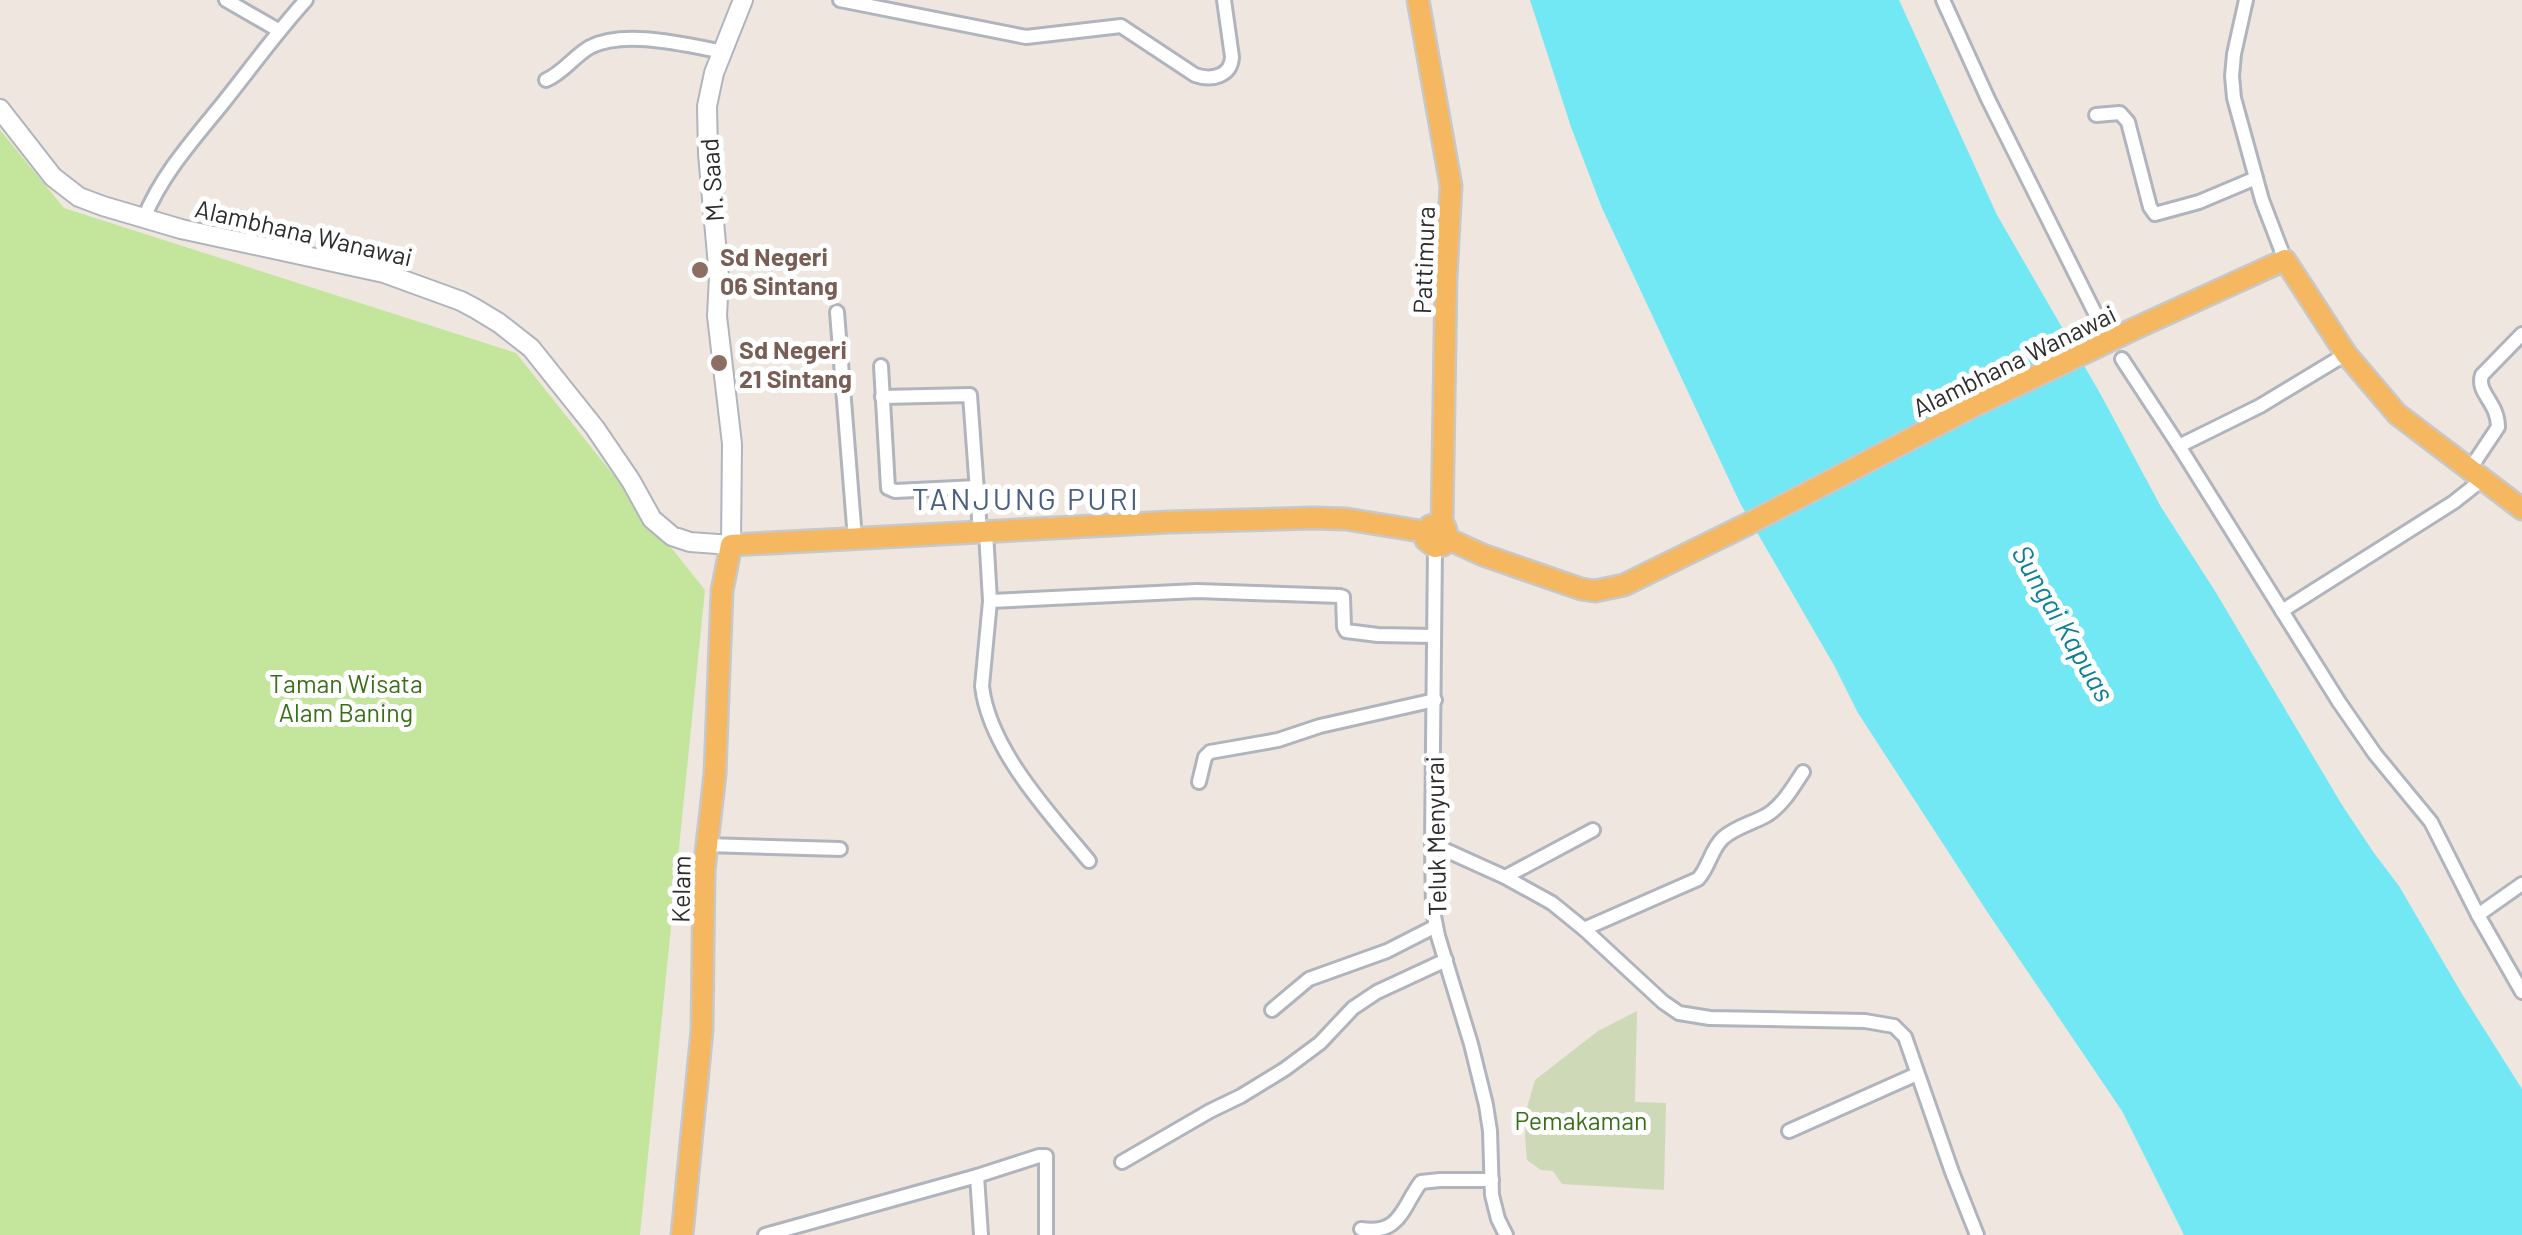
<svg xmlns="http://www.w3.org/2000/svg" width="2522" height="1235" font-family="Barlow,sans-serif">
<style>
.green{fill:#c3e69c}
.cemetery{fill:#ced9b7}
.water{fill:#71e8f3}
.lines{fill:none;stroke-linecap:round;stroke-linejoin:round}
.street-casing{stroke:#b0b5bd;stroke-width:18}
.secondary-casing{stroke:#b0b5bd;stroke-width:22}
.primary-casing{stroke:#c8c8c8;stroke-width:25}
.street{stroke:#fff;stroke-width:12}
.secondary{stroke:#fff;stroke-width:18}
.primary{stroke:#f5b75f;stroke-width:20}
.education-dot{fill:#8d6e63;stroke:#fff;stroke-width:4}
.labels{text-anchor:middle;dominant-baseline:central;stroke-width:10;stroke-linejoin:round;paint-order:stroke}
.street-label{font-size:25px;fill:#2d2d2d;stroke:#fff}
.education-label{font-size:25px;font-weight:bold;fill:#785e54;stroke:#fff;text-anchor:start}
.park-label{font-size:25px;fill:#3a6f19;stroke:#fff}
.water-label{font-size:28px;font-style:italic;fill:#0a8097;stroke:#fff}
.quarter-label{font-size:30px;letter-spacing:2.5px;fill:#4b5f81;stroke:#fff}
</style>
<rect width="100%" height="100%" fill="#efe6e0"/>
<path class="green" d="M0,130L64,208L516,353L705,590L640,1235H0Z"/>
<path class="cemetery" d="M1637,1011L1635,1102L1666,1103L1664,1190L1562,1184L1553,1171L1541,1170L1527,1160L1525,1137L1526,1111L1535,1080L1598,1031Z"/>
<path class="water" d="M1530,0H1899L1997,215L2101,395L2161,507L2215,591L2342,805L2374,853L2399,886L2462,994L2522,1089V1235H2184L2122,1111L1988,913L1858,713L1835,667L1740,503L1602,208L1571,127Z"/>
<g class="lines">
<g class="street-casing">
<g id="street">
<path d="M226,0L278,30"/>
<path d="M840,0L1026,37L1121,26L1195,75C1212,81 1231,76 1232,57L1224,0"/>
<path d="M1943,0L1988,99L2102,327"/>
<path d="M2246,0L2234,54L2232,76L2234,98L2262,200L2285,260"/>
<path d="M546,80C563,73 574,56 590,47C625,29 686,45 724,52"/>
<path d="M2096,115L2120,113L2128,122L2150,207L2155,214L2199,202L2256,178"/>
<path d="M144,218C162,174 193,140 223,103C251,68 276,33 306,0"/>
<path d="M837,312L855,539"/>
<path d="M2122,359L2179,446L2339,702L2375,754L2431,822L2478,915L2522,992"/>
<path d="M881,366L888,488L895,491L977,487"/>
<path d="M882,397L970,395L980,532"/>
<path d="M2179,446L2260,406L2346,354"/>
<path d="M2470,469L2498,427C2498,402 2476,393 2482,375L2522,334"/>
<path d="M986,532L990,601L982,686C989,749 1050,814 1089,861"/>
<path d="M1435,547L1432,844L1433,911L1438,936L1471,1044L1486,1105L1490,1131L1492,1195L1498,1219L1506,1235"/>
<path d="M990,601L1197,591L1340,596L1343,597L1344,627L1346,631L1378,635L1434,636"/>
<path d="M2282,611L2454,502L2483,479"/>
<path d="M1199,782L1205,757L1210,752L1278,740L1320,726L1435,700"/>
<path d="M1432,844L1505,877L1552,903L1584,929L1663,1002L1679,1013L1710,1018L1865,1021L1894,1026L1905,1037L1952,1172L1977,1235"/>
<path d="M706,845L840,849"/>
<path d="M1505,877L1593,830"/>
<path d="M2478,915L2522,884"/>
<path d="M1584,929L1698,879C1709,867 1711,849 1723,838C1735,827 1753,823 1767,815C1783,805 1793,787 1803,772"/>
<path d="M1272,1010L1309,979L1387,951L1436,926"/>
<path d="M1789,1131L1917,1074"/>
<path d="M1122,1162L1210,1111L1241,1096L1285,1069L1320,1043L1353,1008L1377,992L1446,960"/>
<path d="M977,1176L1039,1156H1046V1235"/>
<path d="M1361,1229C1401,1235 1402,1207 1421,1182L1440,1180H1492"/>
<path d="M765,1235L977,1176L981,1235"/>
</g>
</g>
<g class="secondary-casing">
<path id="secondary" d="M0,109L53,177L79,197L103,206L181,229L384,273L461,301L476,309L499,323L531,348L595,428L631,481L652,519L672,536L690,542L731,545L732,444L717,316L719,277L708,154L707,106L714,73L743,0"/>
</g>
<g class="primary-casing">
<g id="primary">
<path d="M1418,0L1451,186L1446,277L1442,525"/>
<path d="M1448,539L1483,555L1581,589L1595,591L1624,585L1748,524L1974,406L2136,328L2285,260L2346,354L2397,414L2522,509"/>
<path d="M682,1235L702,1030L704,871L715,774L722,591L731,545L1169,522L1313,518L1346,519L1426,532L1430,526L1438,524L1445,527L1448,539L1443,545L1435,547L1426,540V532"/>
</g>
</g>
<use href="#street" class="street"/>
<use href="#secondary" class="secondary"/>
<use href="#primary" class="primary"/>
</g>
<g class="education-dot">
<circle cx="700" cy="270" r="10"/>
<circle cx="719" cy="363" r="10"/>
</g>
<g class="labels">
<g class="street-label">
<text transform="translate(711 180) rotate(-94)">M. Saad</text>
<text transform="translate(304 232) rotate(13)">Alambhana Wanawai</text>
<text transform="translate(1423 260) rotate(-88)">Pattimura</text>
<text transform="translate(2014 360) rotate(-26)">Alambhana Wanawai</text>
<text transform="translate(1435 836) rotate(-91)">Teluk Menyurai</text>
<text transform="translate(680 889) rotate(-89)">Kelam</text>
</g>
<g class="education-label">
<text x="720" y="256">Sd Negeri<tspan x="720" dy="29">06 Sintang</tspan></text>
<text x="739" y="349">Sd Negeri<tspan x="739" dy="29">21 Sintang</tspan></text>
</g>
<g class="park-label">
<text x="346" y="683">Taman Wisata<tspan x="346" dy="29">Alam Baning</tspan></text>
<text x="1581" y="1120">Pemakaman</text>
</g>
<g class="water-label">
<text transform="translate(2064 623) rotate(60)">Sungai Kapuas</text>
</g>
<g class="quarter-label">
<text x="1026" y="498">TANJUNG PURI</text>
</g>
</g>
</svg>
